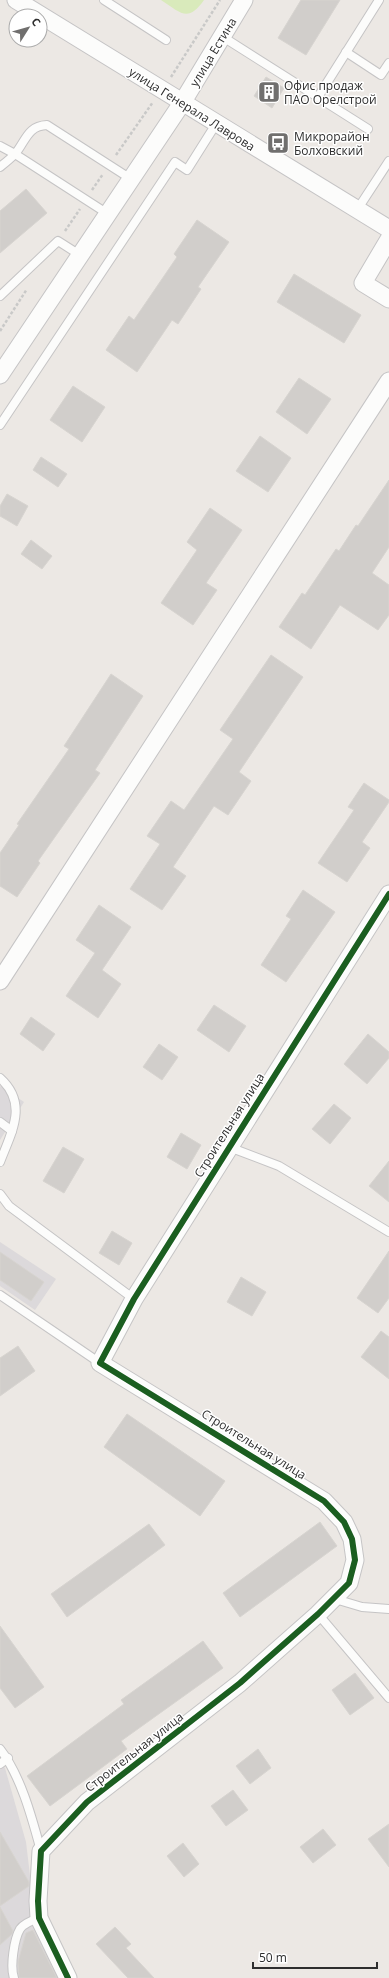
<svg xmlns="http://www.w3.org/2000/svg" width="389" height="1978" font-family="'Open Sans',sans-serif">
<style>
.industrial{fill:#dcd9db}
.pitch{fill:#d9eabb}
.building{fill:#d1cecb;stroke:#d7d4d0}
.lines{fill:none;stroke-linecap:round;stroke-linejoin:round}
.lane-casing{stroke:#c5c4c5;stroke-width:10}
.street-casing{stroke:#c5c4c5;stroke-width:19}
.path{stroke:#c9c9c8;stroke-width:2.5;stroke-dasharray:3 2;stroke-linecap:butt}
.lane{stroke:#fcfcfb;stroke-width:8}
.street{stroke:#fcfcfb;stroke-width:17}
.cycleway-casing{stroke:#fff;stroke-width:8}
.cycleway{stroke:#1b5e20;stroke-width:6}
.labels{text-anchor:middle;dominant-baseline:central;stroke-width:3;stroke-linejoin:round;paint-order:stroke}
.street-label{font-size:12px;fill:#2e2e2e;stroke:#fff}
.poi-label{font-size:12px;fill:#2e2e2e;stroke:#fff;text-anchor:start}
</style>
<rect width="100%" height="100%" fill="#ece8e4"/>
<g class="industrial">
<path d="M0,1086L24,1102L0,1140Z"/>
<path d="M0,1242L56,1279L35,1310L0,1286Z"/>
<path d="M0,1762L5,1768L26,1842L36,1926L50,1961L62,1978H0Z"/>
</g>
<path class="pitch" d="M161,0H204C188,23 181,13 161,0Z"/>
<g class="building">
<path d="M301,0H340L306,55L278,38Z"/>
<path d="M266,77L284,88L272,108L254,96Z"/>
<path d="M26,189L47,213L0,253V211Z"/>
<path d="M197,220L229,242L198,287L201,289L178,324L172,320L137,372L106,350L129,316L134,320L177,257L174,254Z"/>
<path d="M294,274L361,315L344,343L277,302Z"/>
<path d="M299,378L331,399L307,434L276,412Z"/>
<path d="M73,386L105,407L82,442L50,420Z"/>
<path d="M260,436L291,458L268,492L236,471Z"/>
<path d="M41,457L67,474L58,487L33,470Z"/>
<path d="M389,480V547L372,573L389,585V615L378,630L340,605L311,649L279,627L302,593L305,595L336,549L339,551L356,525L358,526Z"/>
<path d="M7,494L28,506L17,526L0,516V506Z"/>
<path d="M210,508L242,530L206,583L217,590L193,625L161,603L197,550L187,542Z"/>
<path d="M31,540L52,556L42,569L21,554Z"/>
<path d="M271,655L303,677L239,772L251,781L228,815L214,806L173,867L186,876L162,910L130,889L160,844L147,836L171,801L184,810L233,739L220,730Z"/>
<path d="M111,674L143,696L95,770L100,773L38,861L40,863L17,897L0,886V853L19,825L17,824L69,749L64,746Z"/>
<path d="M364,783L389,800V802L362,842L370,848L347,882L318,863L354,810L348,807Z"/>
<path d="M303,890L335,912L286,982L261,965L291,919L286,916Z"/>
<path d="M99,905L131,927L102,970L121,984L98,1018L66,996L95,953L76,940Z"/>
<path d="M214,1005L246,1026L229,1052L197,1030Z"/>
<path d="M31,1017L55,1034L43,1051L20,1034Z"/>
<path d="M368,1034L389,1052V1058L367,1084L344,1064Z"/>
<path d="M159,1044L178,1057L162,1080L143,1067Z"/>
<path d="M334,1104L351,1118L330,1144L312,1129Z"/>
<path d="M181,1133L201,1145L187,1169L167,1157Z"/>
<path d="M63,1147L84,1159L64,1193L43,1181Z"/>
<path d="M389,1161V1202L369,1186Z"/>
<path d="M112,1231L132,1243L119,1265L99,1253Z"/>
<path d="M389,1251V1298L378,1313L357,1298Z"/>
<path d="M0,1252L44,1282L31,1301L0,1280Z"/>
<path d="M241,1277L266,1292L252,1316L227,1302Z"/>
<path d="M381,1331L389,1337V1379L361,1357Z"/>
<path d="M18,1346L35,1371L0,1396V1358Z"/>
<path d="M127,1414L225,1481L200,1516L104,1447Z"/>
<path d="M320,1522L337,1546L240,1617L223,1593Z"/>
<path d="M149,1524L165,1545L67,1617L51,1594Z"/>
<path d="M0,1626L44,1687L15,1708L0,1688Z"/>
<path d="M203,1641L223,1668L121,1741L127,1749L50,1806L27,1776L124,1704L121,1700Z"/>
<path d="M355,1673L374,1698L350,1715L332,1690Z"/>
<path d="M258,1749L271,1768L250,1784L236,1766Z"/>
<path d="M233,1790L248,1810L226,1826L211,1806Z"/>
<path d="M389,1824V1867L368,1839Z"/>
<path d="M323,1829L336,1845L313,1863L300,1847Z"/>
<path d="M0,1832L29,1882V1886L0,1906Z"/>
<path d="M183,1843L199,1864L184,1877L167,1856Z"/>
<path d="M0,1907L13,1931L12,1934L0,1945Z"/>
<path d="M115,1927L131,1944L126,1948L154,1978H128L96,1944Z"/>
<path d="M33,1930L57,1978H19L18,1962L26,1933Z"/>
</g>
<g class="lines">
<g class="lane-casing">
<g id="lane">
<path d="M104,0L166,40"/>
<path d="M223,37L368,129"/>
<path d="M346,52L381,75L389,63"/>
<path d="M318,97L379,0"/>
<path d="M0,146L15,154L108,214"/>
<path d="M0,167C5,163 10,159 15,154C26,141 27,126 47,125L131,179"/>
<path d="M357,210L389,161"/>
<path d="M0,296L58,241L80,255"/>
<path d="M0,425L175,162L187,170L216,124"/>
<path d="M0,1078C29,1104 11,1133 0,1162"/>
<path d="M0,1122L12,1131"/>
<path d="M229,1147L279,1166L389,1232"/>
<path d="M0,1194L9,1206L134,1299"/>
<path d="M0,1295L100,1363"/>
<path d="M335,1599L362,1607L389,1609"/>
<path d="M318,1614L389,1698"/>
<path d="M0,1749C21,1776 32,1818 41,1851"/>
<path d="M0,1764L8,1758"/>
<path d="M14,1978C10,1967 14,1939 20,1929C24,1923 33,1920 39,1918"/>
</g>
</g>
<g class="street-casing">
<g id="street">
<path d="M16,0L389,229"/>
<path d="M389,239L363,283L389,299"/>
<path d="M0,375L182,103L244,0"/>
<path d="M0,981L389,381"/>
<path d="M68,1978L39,1918L38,1901L41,1851L87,1802L240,1683L318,1614L349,1583L355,1560L352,1539L344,1522L324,1501L100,1363L134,1299L389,894"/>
</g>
</g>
<g class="path">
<path d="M171,77L220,0"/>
<path d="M116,155L153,102"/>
<path d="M92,190L103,174"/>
<path d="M65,231L80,209"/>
<path d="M0,331L27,289"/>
</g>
<use href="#lane" class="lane"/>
<use href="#street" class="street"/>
<g class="cycleway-casing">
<path id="cycleway" d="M68,1978L39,1918L38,1901L41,1851L87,1802L240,1683L318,1614L349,1583L355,1560L352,1539L344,1522L324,1501L100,1363L134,1299L389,894"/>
</g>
<use href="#cycleway" class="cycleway"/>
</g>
<defs>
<g id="building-square" transform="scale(1.15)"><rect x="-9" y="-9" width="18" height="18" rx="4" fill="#706f6e" stroke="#fff"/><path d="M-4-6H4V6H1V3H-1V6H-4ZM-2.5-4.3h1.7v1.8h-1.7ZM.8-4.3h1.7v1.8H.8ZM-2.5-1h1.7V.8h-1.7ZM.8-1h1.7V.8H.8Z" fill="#fff"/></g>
<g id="bus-square" transform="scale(1.15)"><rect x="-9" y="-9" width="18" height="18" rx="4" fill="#706f6e" stroke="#fff"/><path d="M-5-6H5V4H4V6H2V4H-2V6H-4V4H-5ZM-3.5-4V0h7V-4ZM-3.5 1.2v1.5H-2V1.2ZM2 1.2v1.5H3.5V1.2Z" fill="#fff"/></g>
</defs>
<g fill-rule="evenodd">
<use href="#building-square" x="269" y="92"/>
<use href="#bus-square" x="278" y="143"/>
</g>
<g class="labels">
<g class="street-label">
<text transform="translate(213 52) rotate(-59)">улица Естина</text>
<text transform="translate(192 109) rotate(32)">улица Генерала Лаврова</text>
<text transform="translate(229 1125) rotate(-58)">Строительная улица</text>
<text transform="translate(254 1444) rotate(32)">Строительная улица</text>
<text transform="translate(134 1752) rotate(-38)">Строительная улица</text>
</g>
<g class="poi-label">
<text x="284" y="85">Офис продаж<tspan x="284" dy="14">ПАО Орелстрой</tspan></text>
<text x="294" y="136">Микрорайон<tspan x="294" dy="14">Болховский</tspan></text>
</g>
</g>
<g transform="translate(28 28) rotate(53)"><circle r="19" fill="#ffffff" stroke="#ababab"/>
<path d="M0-3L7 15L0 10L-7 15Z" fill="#706f6e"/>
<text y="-6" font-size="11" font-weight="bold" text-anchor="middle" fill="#2e2e2e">С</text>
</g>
<path d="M253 1962v6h124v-6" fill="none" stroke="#2e2e2e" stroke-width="2"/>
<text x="259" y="1962" font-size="12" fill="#2e2e2e" stroke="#ffffff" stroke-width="3" paint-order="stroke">50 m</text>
</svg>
